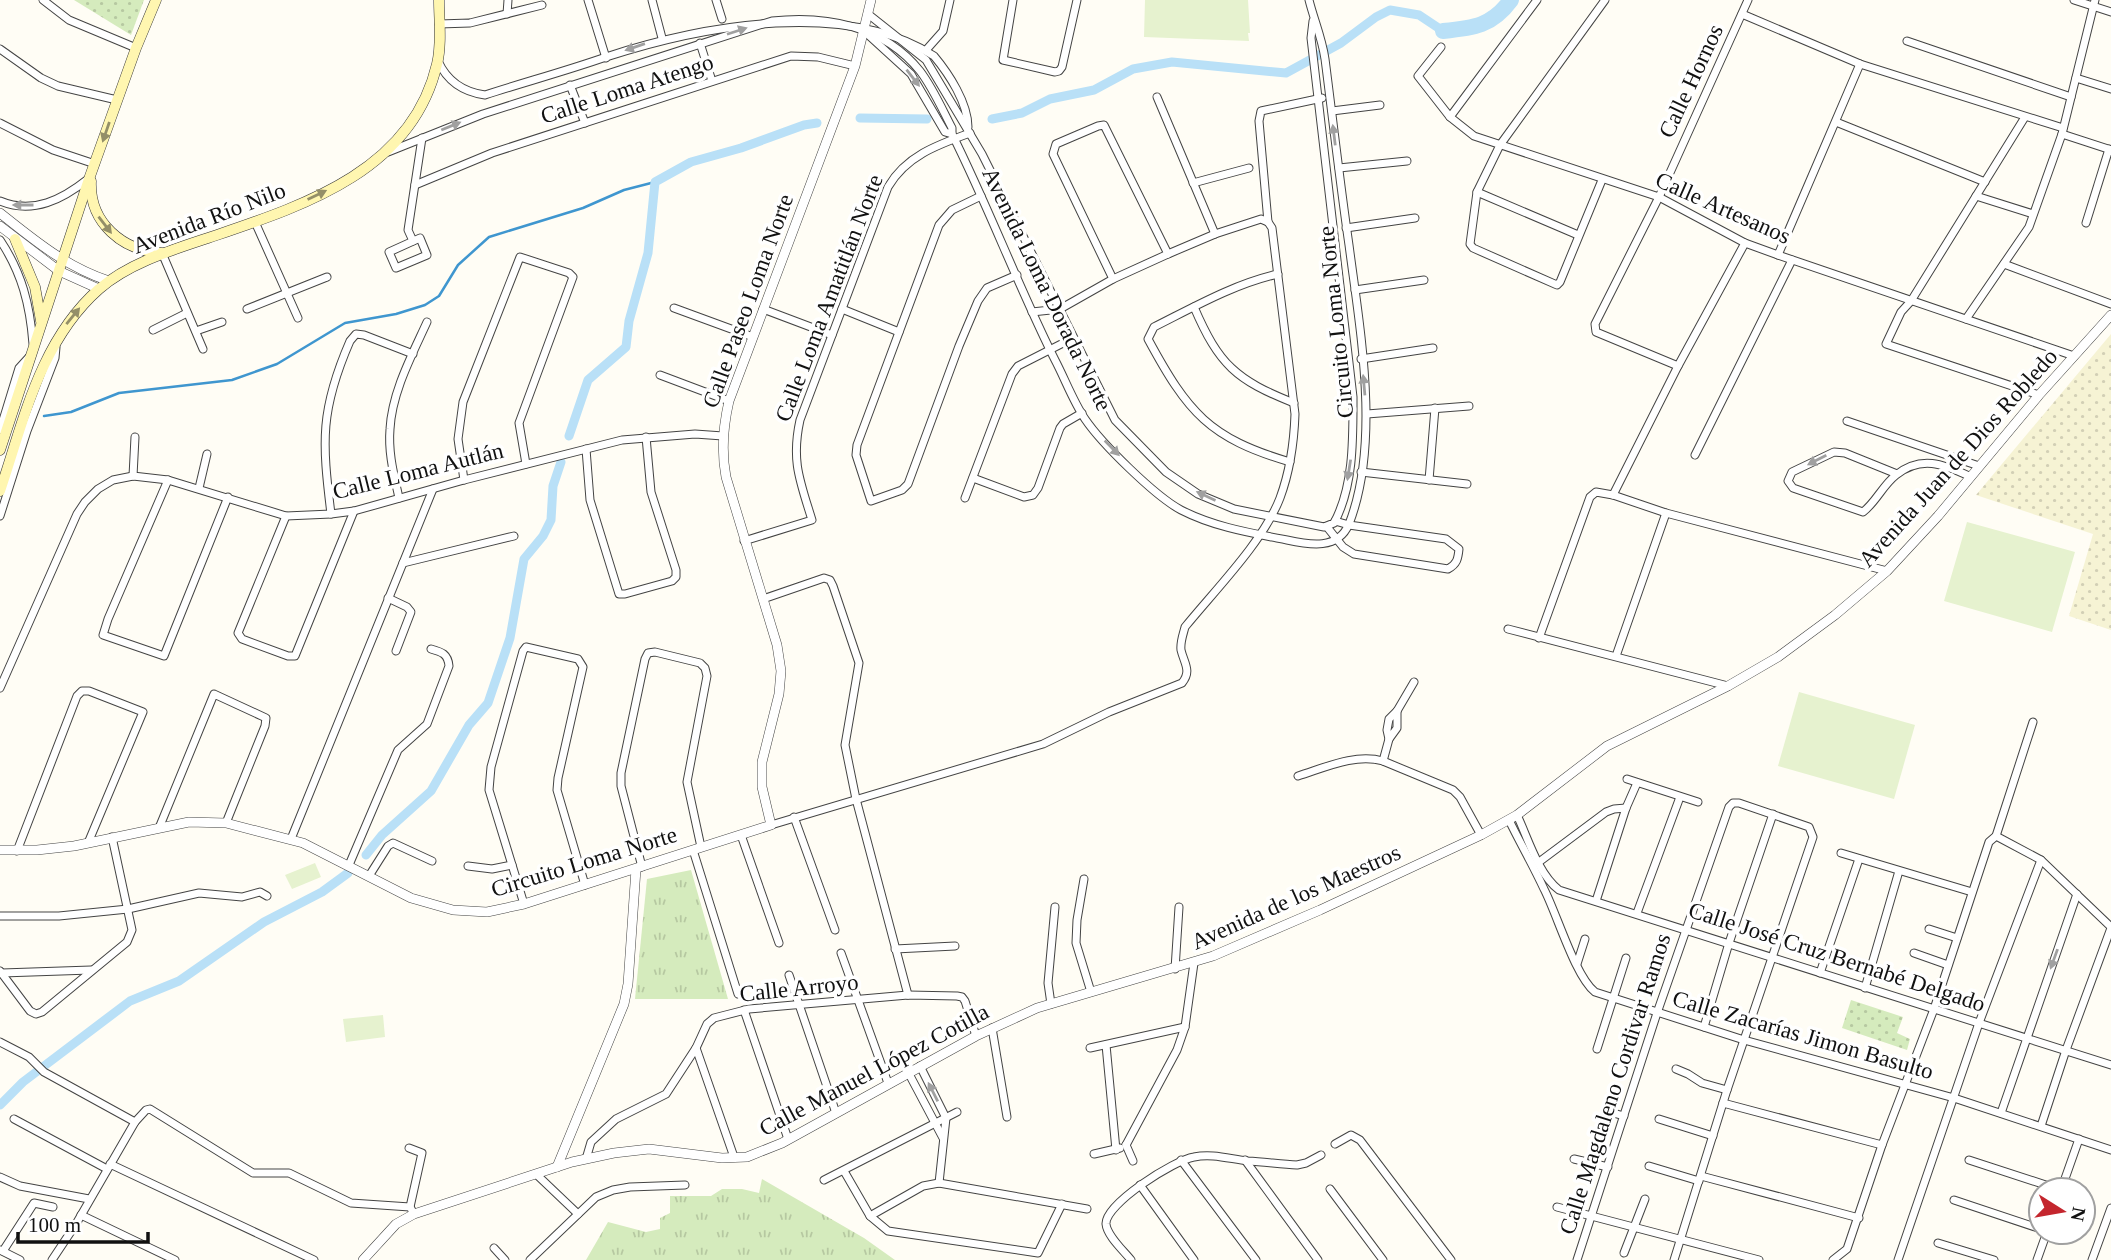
<svg xmlns="http://www.w3.org/2000/svg" width="2111" height="1260" font-family="'Times New Roman',serif">
<style>
.farmland{fill:url(#farmland-dots)}
.grass{fill:url(#grass-tufts)}
.park{fill:url(#park-dots)}
.pitch{fill:#e6f2cf}
.lines{fill:none;stroke-linecap:round;stroke-linejoin:round}
.stream{stroke:#3f96cf;stroke-width:2.5}
.canal{stroke:#b9e0f7;stroke-width:9}
.river{stroke:#b9e0f7;stroke-width:16}
.minor-casing{stroke:#444;stroke-width:9}
.tertiary-casing{stroke:#444;stroke-width:10}
.secondary-casing{stroke:#333;stroke-width:11}
.minor{stroke:#fff;stroke-width:7}
.tertiary{stroke:#fff;stroke-width:9}
.secondary{stroke:#fff6b0;stroke-width:10}
.oneway{fill:#a0a0a0}
.oneway2{fill:#948f68}
.labels{text-anchor:middle;dominant-baseline:central;stroke-width:7;stroke-linejoin:round;paint-order:stroke}
.street-label{font-size:23px;fill:#111;stroke:#fff}
</style>
<defs>
<pattern id="farmland-dots" width="8" height="8" patternUnits="userSpaceOnUse" patternTransform="scale(1.75)"><rect width="8" height="8" fill="#f6f3d4"/><path d="M2 2h.1M6 6h.1" fill="none" stroke="#d2cfb5" stroke-width="1.8" stroke-linecap="round"/></pattern>
<pattern id="grass-tufts" width="24" height="20" patternUnits="userSpaceOnUse" patternTransform="scale(1.75)"><rect width="24" height="20" fill="#d5ebbd"/><path d="M3 7l-1-3M5 7V3M7 7l1-3M15 17l-1-3M17 17v-4M19 17l1-3" fill="none" stroke="#b6c8a1"/></pattern>
<pattern id="park-dots" width="8" height="8" patternUnits="userSpaceOnUse" patternTransform="scale(1.75)"><rect width="8" height="8" fill="#d5ebbd"/><path d="M2 2h.1M6 6h.1" fill="none" stroke="#b6c8a1" stroke-width="1.8" stroke-linecap="round"/></pattern>
</defs>
<rect width="100%" height="100%" fill="#fffdf5"/>
<path class="farmland" d="M2111,334V630L2069,616L2093,534L1976,495Z"/>
<g class="grass">
<path d="M691,870L728,999H635L647,879Z"/>
<path d="M762,1179L864,1238L895,1260H586L608,1222L646,1232L660,1229V1218L670,1213V1196H711L722,1189H742L759,1193Z"/>
</g>
<g class="park">
<path d="M74,0H144L131,35Z"/>
<path d="M1851,1000L1903,1017L1897,1033L1910,1039L1907,1050L1842,1028Z"/>
</g>
<g class="pitch">
<path d="M1145,0H1248L1250,33H1248L1249,41L1144,37Z"/>
<path d="M1967,522L2075,552L2052,632L1944,601Z"/>
<path d="M1799,692L1915,725L1894,799L1778,766Z"/>
<path d="M315,863L321,877L292,889L285,875Z"/>
<path d="M383,1015L385,1037L346,1042L343,1019Z"/>
</g>
<g class="lines">
<path class="stream" d="M44,416L71,412L119,393L232,380L277,364L345,323L396,314L425,305L439,296L458,265L489,237L583,208L624,190L655,182"/>
<g class="canal">
<path d="M860,118L927,119"/>
<path d="M992,119L1022,113L1050,99L1094,90L1133,69L1172,62L1286,73L1341,43L1376,17L1390,10L1419,15L1443,31"/>
<path d="M569,436L588,380L626,347L629,321L648,253L655,182L691,162L741,148L804,125L817,123"/>
<path d="M366,855L382,835L431,791L469,725L488,703L510,638L524,559L543,536L551,520L553,486L561,462"/>
<path d="M0,1105L23,1082L130,1001L179,981L264,922L322,892L348,873"/>
</g>
<path class="river" d="M1443,31C1474,28 1492,26 1511,0"/>
<g class="minor-casing">
<g id="minor">
<path d="M43,0L69,20L136,48"/>
<path d="M588,0L606,58"/>
<path d="M652,0L662,38"/>
<path d="M716,0L722,19"/>
<path d="M1013,0L1003,60L1055,72L1059,71L1062,67L1077,0"/>
<path d="M2074,0L2111,12"/>
<path d="M507,14L508,0"/>
<path d="M868,14L926,60L982,154L1115,420L1166,472L1198,494L1234,509L1324,527L1334,523C1354,486 1353,438 1353,397L1311,38L1313,21"/>
<path d="M1742,14L1860,64L2063,128"/>
<path d="M439,24L470,23L542,5"/>
<path d="M865,32L911,74L945,132L952,134"/>
<path d="M1907,41L2071,97"/>
<path d="M700,43L712,81"/>
<path d="M1441,47L1418,76L1450,117L1474,136L1659,197L1745,243L1778,255L2074,356"/>
<path d="M0,49L41,78L58,86L117,100"/>
<path d="M927,49L943,31L950,0"/>
<path d="M438,61C447,81 463,92 485,95C525,82 566,71 606,57C707,24 848,0 934,56C949,74 968,103 968,127"/>
<path d="M2076,78L2111,89"/>
<path d="M570,85L585,123"/>
<path d="M1157,97L1215,234"/>
<path d="M1332,111L1380,105"/>
<path d="M1450,117L1537,0"/>
<path d="M2025,117L1911,301L1901,312L1886,344L2039,395"/>
<path d="M1836,122L1985,182"/>
<path d="M0,123L53,150L95,164"/>
<path d="M2062,134L2111,150"/>
<path d="M388,152L483,114L772,21C827,15 884,26 920,71C933,88 942,109 952,128V134C989,208 1018,286 1055,360C1065,379 1073,401 1085,419C1102,444 1155,496 1181,510C1214,527 1251,533 1287,540C1310,545 1338,550 1349,524C1381,442 1360,330 1349,245C1340,183 1333,121 1325,59C1322,38 1314,20 1309,0"/>
<path d="M1339,168L1407,161"/>
<path d="M1602,180L1560,282L1557,285L1473,248L1470,244L1477,192L1500,145L1605,0"/>
<path d="M1193,183L1249,168"/>
<path d="M415,185L492,153L791,56L818,57L855,66"/>
<path d="M1477,192L1578,235"/>
<path d="M981,196L952,210L939,225L857,445L856,455L871,501L902,490L908,484L959,346L978,301L987,288L1017,275"/>
<path d="M1976,196L2033,214"/>
<path d="M0,201C33,215 63,199 88,179"/>
<path d="M255,222L298,318"/>
<path d="M2086,223L2109,149"/>
<path d="M1346,228L1415,218"/>
<path d="M420,238L427,255L396,268L389,252Z"/>
<path d="M0,240C22,273 30,305 33,344"/>
<path d="M413,241L408,230L422,138"/>
<path d="M162,253L203,349"/>
<path d="M1778,255L1860,64"/>
<path d="M2004,264L2111,304"/>
<path d="M1278,274C1234,284 1194,307 1154,327L1148,339C1188,413 1209,438 1290,462"/>
<path d="M1113,279L1053,154L1056,144L1098,126L1104,125L1168,254"/>
<path d="M1355,290L1424,280"/>
<path d="M1194,307C1219,365 1236,380 1294,403"/>
<path d="M674,308L753,337"/>
<path d="M247,309L327,277"/>
<path d="M763,309L832,335"/>
<path d="M842,309L899,332"/>
<path d="M1032,312L1060,309L1113,279L1168,254L1215,234L1261,219L1268,222"/>
<path d="M1966,319L2029,227L2062,134L2095,0"/>
<path d="M153,330L187,313"/>
<path d="M196,331L222,322"/>
<path d="M1361,359L1433,348"/>
<path d="M1678,366L1596,332L1595,324L1659,197L1748,0"/>
<path d="M660,375L729,401"/>
<path d="M1367,414L1469,406"/>
<path d="M1847,421L1979,466"/>
<path d="M0,430L19,368L29,357"/>
<path d="M586,449L590,500L619,594H625L672,581L676,577V570L651,492L646,437"/>
<path d="M1695,455L1792,260"/>
<path d="M1361,472L1467,484"/>
<path d="M1897,474L1845,453L1834,452L1792,472L1788,481L1793,488L1863,512C1876,502 1883,485 1896,475C1921,455 1943,464 1969,476"/>
<path d="M133,476L135,437"/>
<path d="M973,478L1024,497L1033,495L1038,488L1060,428L1063,424L1082,413"/>
<path d="M168,480L108,619L103,635L164,656L228,497"/>
<path d="M464,480L458,439L463,402L520,257L569,273L573,277L519,423L526,464"/>
<path d="M1429,480L1435,408"/>
<path d="M199,488L207,454"/>
<path d="M1613,495L1678,366L1745,243"/>
<path d="M399,498C394,475 388,453 390,429C392,392 412,355 427,322"/>
<path d="M965,498L1012,374L1018,366L1073,338"/>
<path d="M331,514C322,441 320,410 350,341L356,334L364,335L413,354"/>
<path d="M0,516L27,431L55,358L56,347"/>
<path d="M286,516L238,633L242,639L288,656H295L354,511"/>
<path d="M1327,527L1343,547L1354,554L1448,569C1457,564 1458,559 1459,549L1446,539L1349,525L1335,521"/>
<path d="M744,541L812,520C800,481 791,461 800,420L888,187C906,156 937,145 970,133"/>
<path d="M403,563L514,536"/>
<path d="M388,598L407,607L411,612L396,651"/>
<path d="M763,599L824,578L830,580L833,586L859,663L845,745L856,799L908,995"/>
<path d="M1508,629L1728,686"/>
<path d="M1539,638L1590,497L1596,492L1613,495L1666,513L1887,571"/>
<path d="M1616,656L1666,513"/>
<path d="M0,688L77,514L85,502L98,489L113,480L133,476L168,480L286,516L331,514L354,511L464,480L622,440L695,434L723,436"/>
<path d="M1389,739L1397,728V711"/>
<path d="M1383,761L1389,739L1387,730L1389,719L1397,711L1414,682"/>
<path d="M1298,776C1324,768 1355,753 1383,761L1453,790L1460,797L1481,835"/>
<path d="M1627,779L1698,802"/>
<path d="M1517,815C1528,838 1538,874 1559,890L2111,1065"/>
<path d="M794,817L835,930"/>
<path d="M1509,820C1520,843 1533,865 1544,889C1557,914 1575,976 1595,992L1744,1040L1954,1098L2111,1150"/>
<path d="M771,825L1043,744L1109,712L1182,683C1192,671 1184,663 1181,650C1180,642 1183,635 1185,627C1215,590 1263,542 1280,498C1290,471 1294,443 1295,414L1272,228L1268,222L1259,121L1261,111L1322,98"/>
<path d="M159,828L214,694L266,718L265,726L226,823"/>
<path d="M741,835L779,943"/>
<path d="M1996,836L2041,860L2111,927"/>
<path d="M291,839L433,489"/>
<path d="M693,850L738,994"/>
<path d="M17,851L77,696L82,691H89L143,712L88,843"/>
<path d="M1841,853L1972,892"/>
<path d="M1539,862L1606,812L1614,809L1626,808"/>
<path d="M349,865L398,750L427,724L449,666C448,654 442,652 431,649"/>
<path d="M468,866L492,869L512,865"/>
<path d="M642,867L621,786V773L645,659L648,653L655,652L700,663L705,668L707,676L687,782L701,847"/>
<path d="M369,876L388,846L393,843L432,861"/>
<path d="M1084,879L1077,920L1076,943L1091,992"/>
<path d="M1596,901L1626,808L1637,783"/>
<path d="M524,904L489,790L491,767L523,651L526,647L578,659L583,667L558,778L557,790L585,885"/>
<path d="M1637,913L1680,797"/>
<path d="M0,916H59L128,909L199,893L242,897L260,892L267,896"/>
<path d="M1929,929L1957,938"/>
<path d="M895,949L955,946"/>
<path d="M841,953L888,1083"/>
<path d="M1914,953L1948,965"/>
<path d="M1577,964L1585,939"/>
<path d="M1175,969L1179,907"/>
<path d="M0,971L30,1011L36,1014L42,1012L127,942L132,930L112,837"/>
<path d="M2,973L91,970"/>
<path d="M1820,973L1859,859"/>
<path d="M789,975L836,1113"/>
<path d="M1865,988L1899,871"/>
<path d="M1051,1004L1048,983L1055,907"/>
<path d="M744,1010L788,1139"/>
<path d="M1704,1027L1729,943L1773,814"/>
<path d="M992,1028L1007,1117"/>
<path d="M0,1042L29,1057L44,1072L135,1122"/>
<path d="M1106,1045L1116,1150"/>
<path d="M696,1048L734,1157"/>
<path d="M1090,1048L1185,1027"/>
<path d="M1597,1049L1626,958"/>
<path d="M920,1066L946,1118L939,1183"/>
<path d="M1676,1069L1688,1074L1702,1083L1727,1090"/>
<path d="M908,1072L943,1138"/>
<path d="M1723,1103L1882,1145"/>
<path d="M1606,1111L1624,1116"/>
<path d="M2001,1113L2077,894"/>
<path d="M14,1119L107,1169"/>
<path d="M1659,1119L1713,1136"/>
<path d="M2041,1126L2066,1050L2111,928"/>
<path d="M1335,1144L1351,1135L1360,1140L1451,1260"/>
<path d="M1126,1145L1177,1050L1185,1027L1194,963"/>
<path d="M1126,1145L1133,1161"/>
<path d="M409,1148L422,1153L410,1207"/>
<path d="M1094,1154L1120,1148"/>
<path d="M586,1159L591,1142L616,1119L666,1094L696,1048L707,1024L714,1018L749,1009L908,995L957,996L962,997L965,1001L976,1036"/>
<path d="M1574,1159L1608,1167"/>
<path d="M1181,1160L1256,1260"/>
<path d="M1245,1160L1318,1260"/>
<path d="M1969,1160L2061,1190"/>
<path d="M110,1164L314,1260"/>
<path d="M1649,1166L1699,1181"/>
<path d="M844,1171L870,1216L888,1231L1038,1253L1062,1204"/>
<path d="M536,1174L578,1214"/>
<path d="M1701,1176L1859,1218"/>
<path d="M0,1177L20,1186L89,1199"/>
<path d="M824,1180L957,1112"/>
<path d="M1140,1185L1194,1260"/>
<path d="M1330,1189L1383,1260"/>
<path d="M2061,1190L2079,1139"/>
<path d="M1954,1200L2041,1229"/>
<path d="M1557,1207L1759,1260"/>
<path d="M81,1215L175,1260"/>
<path d="M870,1216L923,1186L939,1183L1087,1209"/>
<path d="M1938,1243L1994,1260"/>
<path d="M494,1248L505,1260"/>
<path d="M0,1250L20,1260"/>
<path d="M3,1251L34,1203L53,1207"/>
<path d="M1624,1253L1645,1199"/>
<path d="M52,1260L76,1224L135,1122L146,1110L150,1109L253,1173H289L351,1203L410,1207L414,1214"/>
<path d="M530,1260L596,1197L613,1190L630,1187L685,1185"/>
<path d="M1131,1260C1124,1251 1107,1236 1106,1224C1105,1204 1174,1160 1194,1157C1212,1153 1230,1159 1248,1161C1264,1162 1281,1164 1297,1165L1306,1163L1321,1155"/>
<path d="M1577,1260L1657,1013L1729,807L1733,803H1739L1809,827L1813,837L1727,1090L1674,1260"/>
<path d="M1833,1260L1847,1249L1882,1145L1934,1009L1989,842L1996,836L2033,722"/>
<path d="M1898,1260L1979,1023L2041,860"/>
<path d="M2037,1260L2047,1232"/>
<path d="M2092,1260L2111,1208"/>
</g>
</g>
<g class="tertiary-casing">
<g id="tertiary">
<path d="M0,213C34,240 66,267 109,281"/>
<path d="M0,226L59,271L99,289"/>
<path d="M0,850H37L74,846L189,822L226,823L303,843L411,898L453,910L487,912L524,904L771,825L762,787V762L779,694L781,671L777,645L726,477C721,451 723,427 729,401L855,66L871,0"/>
<path d="M557,1167L624,1004L628,984L636,869"/>
<path d="M363,1260L396,1224L414,1214L572,1162L614,1153L649,1149L722,1158L747,1157L782,1143L976,1036L1037,1008L1213,956L1320,910L1481,835L1517,815L1607,746L1728,686L1778,657L1835,615L1887,571L1938,516L2039,395L2111,315"/>
</g>
</g>
<g class="secondary-casing">
<g id="secondary">
<path d="M91,181C89,223 123,251 162,253"/>
<path d="M15,239L35,287L41,321"/>
<path d="M0,450L89,179L136,48L156,0"/>
<path d="M0,491C24,420 40,341 99,289C129,263 172,250 208,238C302,206 412,172 437,64C442,44 439,20 439,0"/>
</g>
</g>
<use href="#minor" class="minor"/>
<use href="#tertiary" class="tertiary"/>
<use href="#secondary" class="secondary"/>
</g>
<defs><path id="oneway-solid" d="M-6-.8H1V-3.2L6.5 0L1 3.2V.8H-6Z" transform="scale(1.75)"/></defs>
<g class="oneway">
<use href="#oneway-solid" transform="translate(737 31) rotate(-18)"/>
<use href="#oneway-solid" transform="translate(635 47) rotate(161)"/>
<use href="#oneway-solid" transform="translate(913 78) rotate(52)"/>
<use href="#oneway-solid" transform="translate(451 126) rotate(-22)"/>
<use href="#oneway-solid" transform="translate(1334 135) rotate(-97)"/>
<use href="#oneway-solid" transform="translate(23 205) rotate(-180)"/>
<use href="#oneway-solid" transform="translate(1364 385) rotate(-95)"/>
<use href="#oneway-solid" transform="translate(1112 448) rotate(46)"/>
<use href="#oneway-solid" transform="translate(1817 460) rotate(153)"/>
<use href="#oneway-solid" transform="translate(1349 470) rotate(99)"/>
<use href="#oneway-solid" transform="translate(1206 496) rotate(-155)"/>
<use href="#oneway-solid" transform="translate(2054 959) rotate(110)"/>
<use href="#oneway-solid" transform="translate(933 1092) rotate(-117)"/>
</g>
<g class="oneway2">
<use href="#oneway-solid" transform="translate(106 132) rotate(109)"/>
<use href="#oneway-solid" transform="translate(317 195) rotate(-26)"/>
<use href="#oneway-solid" transform="translate(105 225) rotate(52)"/>
<use href="#oneway-solid" transform="translate(73 316) rotate(-51)"/>
</g>
<g class="labels">
<g class="street-label">
<text transform="translate(1691 81) rotate(-65)">Calle Hornos</text>
<text transform="translate(627 89) rotate(-18)">Calle Loma Atengo</text>
<text transform="translate(1723 208) rotate(24)">Calle Artesanos</text>
<text transform="translate(209 218) rotate(-21)">Avenida Río Nilo</text>
<text transform="translate(1047 289) rotate(64)">Avenida Loma Dorada Norte</text>
<text transform="translate(829 298) rotate(-69)">Calle Loma Amatitlán Norte</text>
<text transform="translate(748 301) rotate(-70)">Calle Paseo Loma Norte</text>
<text transform="translate(1336 322) rotate(-96)">Circuito Loma Norte</text>
<text transform="translate(1958 458) rotate(-48)">Avenida Juan de Dios Robledo</text>
<text transform="translate(418 471) rotate(-14)">Calle Loma Autlán</text>
<text transform="translate(584 862) rotate(-17)">Circuito Loma Norte</text>
<text transform="translate(1296 897) rotate(-24)">Avenida de los Maestros</text>
<text transform="translate(1837 957) rotate(18)">Calle José Cruz Bernabé Delgado</text>
<text transform="translate(799 988) rotate(-6)">Calle Arroyo</text>
<text transform="translate(1803 1035) rotate(16)">Calle Zacarías Jimon Basulto</text>
<text transform="translate(874 1070) rotate(-28)">Calle Manuel López Cotilla</text>
<text transform="translate(1615 1084) rotate(-72)">Calle Magdaleno Cordivar Ramos</text>
</g>
</g>
<g transform="translate(2062 1211) rotate(101)"><circle r="33" fill="#ffffff" stroke="#a0a0a0" stroke-width="2"/>
<path d="M0-5L12 26L0 18L-12 26Z" fill="#c4262e"/>
<text y="-10" font-size="19" font-weight="bold" text-anchor="middle" fill="#111111">N</text>
</g>
<path d="M18 1232v10h130v-10" fill="none" stroke="#111111" stroke-width="3.5"/>
<text x="28" y="1232" font-size="21" fill="#111111" stroke="#ffffff" stroke-width="5" paint-order="stroke">100 m</text>
</svg>
